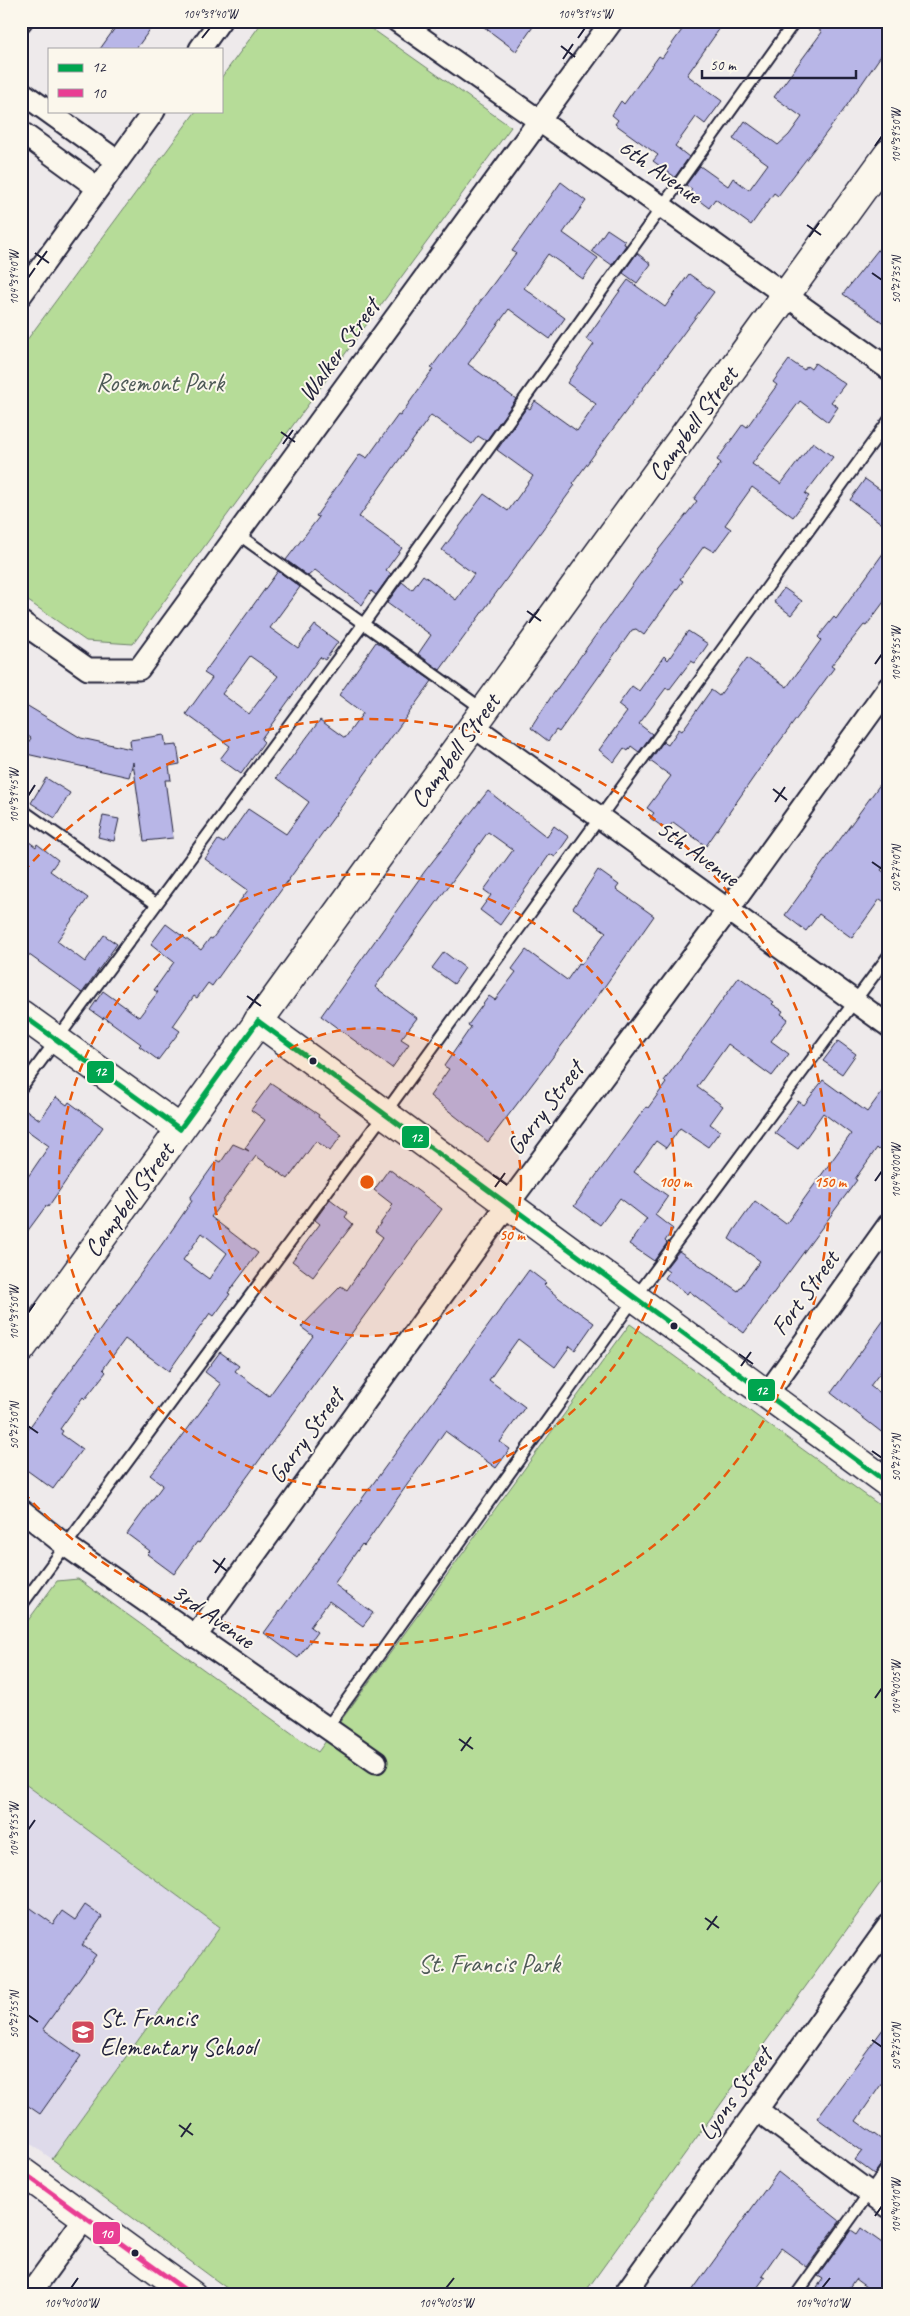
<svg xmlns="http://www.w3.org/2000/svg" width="910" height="2316" font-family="Caveat,sans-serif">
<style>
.built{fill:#dedaea}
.green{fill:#b6dc98;stroke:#6c7f6a}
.building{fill:#b8b6e7;stroke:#22223b;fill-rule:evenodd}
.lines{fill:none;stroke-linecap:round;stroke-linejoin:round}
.lane-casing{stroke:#22223b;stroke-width:14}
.street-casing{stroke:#22223b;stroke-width:25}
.secondary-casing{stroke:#22223b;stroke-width:31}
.lane{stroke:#fbf7ec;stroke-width:10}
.street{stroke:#fbf7ec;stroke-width:21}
.secondary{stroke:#fbf7ec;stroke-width:28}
.bus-1-casing{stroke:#fbf7ec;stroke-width:9}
.bus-2-casing{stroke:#fbf7ec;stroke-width:9}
.bus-1{stroke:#00a54f;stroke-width:5}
.bus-2{stroke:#e93d93;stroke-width:5}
.ticks{fill:none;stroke:#22223b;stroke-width:2}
.ring{fill:none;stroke:#e8590c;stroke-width:2.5;stroke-dasharray:9 6}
.bus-dot{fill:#22223b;stroke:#fbf7ec;stroke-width:2}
.labels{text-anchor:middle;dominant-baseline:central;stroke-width:4;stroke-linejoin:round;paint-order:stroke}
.street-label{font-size:25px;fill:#22223b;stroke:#fbf7ec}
.park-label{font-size:25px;fill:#4e5a57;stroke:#fbf7ec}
.poi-label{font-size:25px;fill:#22223b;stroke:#fbf7ec;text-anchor:start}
.centre{fill:#e8590c;stroke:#fbf7ec;stroke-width:2.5}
.ring-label{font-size:15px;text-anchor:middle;font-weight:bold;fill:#e8590c;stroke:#fbf7ec;stroke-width:4;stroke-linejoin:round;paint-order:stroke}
.line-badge{stroke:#fbf7ec;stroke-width:2}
.badge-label{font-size:14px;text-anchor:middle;font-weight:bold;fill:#fff}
.neatline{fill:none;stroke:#22223b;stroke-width:2}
.ticks-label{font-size:12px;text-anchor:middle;fill:#22223b}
</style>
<rect width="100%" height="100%" fill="#eeeaeb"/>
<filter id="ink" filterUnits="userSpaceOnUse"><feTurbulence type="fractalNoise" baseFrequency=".02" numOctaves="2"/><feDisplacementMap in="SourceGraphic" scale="10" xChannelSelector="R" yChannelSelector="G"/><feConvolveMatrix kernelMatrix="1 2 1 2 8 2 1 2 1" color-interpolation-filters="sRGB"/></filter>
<g filter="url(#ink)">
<path class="built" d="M21,1781L220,1927L52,2159L21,2137Z"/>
<g class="green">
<path d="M263,21H361L511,127L133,644L86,641L21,596V348L196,111H221V78Z"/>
<path d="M630,1324L889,1512V1871L583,2295H236L52,2159L220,1927L21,1781V1630L57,1581L78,1579L318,1752Z"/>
</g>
<g class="building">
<path d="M120,21H156L136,49H100Z"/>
<path d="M476,21H537L516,51Z"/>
<path d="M692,21H725L687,75L722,101L705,124L696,117L675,146L689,157L675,177L653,161L658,155L615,124L618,120L612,115L621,101L624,104L659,56L662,58L684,27L686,29Z"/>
<path d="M808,21H889V44L843,111L778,196L774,193L751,225L715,199L709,208L689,193L692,189L686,185L700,166L728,186L733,178L749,190L768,164L733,139L745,121L778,145L789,135L802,117L774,97L822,32Z"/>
<path d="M561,182L586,201L563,233L598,258L583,279L548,254L524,288L565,318L550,339L509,309L468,364L516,399L486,441L478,436L472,444L431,415L413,440L359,517L402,548L386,570L391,574L376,595L371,591L362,605L315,570L308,576L286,560L319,517L316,516L360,454L367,458L398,415L400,416L433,369L431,368L516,253L512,251Z"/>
<path d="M607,229L625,241L624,244L626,245L612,265L592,251Z"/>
<path d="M889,236V327L843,294Z"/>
<path d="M637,253L651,264L637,283L623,273Z"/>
<path d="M689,274L714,292L573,483L575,485L440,670L418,654L431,635L387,603L402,582L412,590L423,575L456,600L474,574L442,550L484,494L508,511L533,476L497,450L527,407L530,409L535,401L577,431L596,404L567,383L594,344L586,339L617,295L628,280L665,307Z"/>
<path d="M789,360L804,370L807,366L811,369L815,363L845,384L831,402L838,407L828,422L800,401L752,464L781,484L813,442L833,457L805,494L809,496L793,517L752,487L725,525L731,529L714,552L704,546L680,579L683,581L644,635L636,629L632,630L559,732L556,730L548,741L531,728L551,697L648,563L697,501L694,499L721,463L717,460L743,424L747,427L777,385L773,382Z"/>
<path d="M865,479L889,496V529L850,500Z"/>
<path d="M889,545V595L866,626L864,625L831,666L834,668L760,768L706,846L673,822L667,830L650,818L654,813L647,808L671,776L650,761L663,742L668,745L679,729L682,731L711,690L719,696L747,658L787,687L821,640L818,637L834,617L836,619Z"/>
<path d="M278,571L300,587L270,628L298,648L315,625L338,642L325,660L320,657L261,739L264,742L241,774L220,759L230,746L186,714L212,678L204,673ZM250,656L278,676L249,714L222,694Z"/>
<path d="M784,588L802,601L791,615L774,602Z"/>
<path d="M688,631L708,644L695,663L691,661L669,690L666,688L639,724L652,734L639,752L631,746L628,751L624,748L614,762L599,750L627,712L618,705L632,686L639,691L664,656L668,660Z"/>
<path d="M376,642L432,681L212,986L208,983L197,998L194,996L173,1026L180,1031L158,1060L139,1046L141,1044L104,1017L103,1019L90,1010L103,991L139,1017L158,992L154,990L174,962L151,944L166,924L201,950L210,938L212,939L248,890L205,859L218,840L224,843L248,809L286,834L309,802L276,778L320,720L345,738L363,713L339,695Z"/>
<path d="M21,702L81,738L131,749L130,740L164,735L166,746L177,745L180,764L169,766L171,780H165L173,838L144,841L133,762L129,777L22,753L31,738L21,731Z"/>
<path d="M889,772V859L881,870L889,876V905L880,899L852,938L819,914L806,931L785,915Z"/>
<path d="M46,778L70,793L55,818L31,803Z"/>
<path d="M488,791L547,837L554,826L569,837L555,857L550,854L500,925L480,910L491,895L484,890L513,850L488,832L375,987L417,1018L401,1039L409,1044L392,1068L321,1016L425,871Z"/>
<path d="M103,816L119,819L114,841L98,837Z"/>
<path d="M21,836L36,847L37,844L58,860L50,871L88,898L57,941L85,962L104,935L117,944L82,993L21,949Z"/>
<path d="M598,870L619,885L616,889L654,916L581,1020L488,1142L430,1096L449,1069L444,1066L471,1027L468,1025L489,996L495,1000L516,972L512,969L526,950L567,980L579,963L581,965L606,932L573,908Z"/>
<path d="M444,952L465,968L454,984L432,968Z"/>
<path d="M739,977L774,1002L772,1004L783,1011L781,1014L788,1019L771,1041L789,1054L772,1076L728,1044L697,1087L723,1106L710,1124L720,1131L708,1147L680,1128L666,1148L656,1141L634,1172L668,1196L655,1215L673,1229L665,1241L667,1243L654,1261L629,1244L647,1219L620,1198L600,1225L574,1206L646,1107L648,1108L666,1083L664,1081Z"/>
<path d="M838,1041L856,1054L842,1074L823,1061Z"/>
<path d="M823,1080L867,1112L889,1082V1136L879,1150L877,1148L855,1179L857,1180L744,1333L689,1291L687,1294L665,1278L669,1272L665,1269L679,1251L738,1291L760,1261L729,1239L734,1230L755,1201L786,1224L851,1134L823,1113L798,1149L775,1133L798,1101L804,1105Z"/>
<path d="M271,1083L319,1115L318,1117L342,1135L330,1151L316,1141L288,1179L256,1156L211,1217L258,1253L228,1293L230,1294L214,1316L210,1313L169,1371L125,1339L103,1369L106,1372L85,1399L83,1397L60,1429L63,1431L61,1434L82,1449L53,1489L21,1466V1439L165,1240L192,1201L190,1198L217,1160L221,1162L233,1144L249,1151L245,1148L265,1120L251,1110ZM202,1233L227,1253L209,1279L183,1260Z"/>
<path d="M56,1097L67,1105L69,1102L103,1127L48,1207L46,1206L21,1240V1187L49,1146L21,1126V1106L40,1120Z"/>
<path d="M389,1169L442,1209L199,1543L197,1542L174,1574L147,1554L150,1551L127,1534L163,1485L150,1475L178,1442L221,1384L205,1372L220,1352L239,1366L235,1371L269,1396L313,1336L301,1327L341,1286L347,1290L383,1237L375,1231L392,1207L390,1206L392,1204L374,1190Z"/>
<path d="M330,1199L348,1213L345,1217L353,1224L313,1277L292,1261L320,1224L315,1220Z"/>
<path d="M529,1270L546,1283L544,1285L559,1298L594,1323L575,1350L570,1346L555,1367L518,1339L513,1346L489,1380L525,1407L500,1442L510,1449L496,1468L445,1431L364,1546L362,1544L334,1584L373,1613L363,1626L329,1601L310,1627L317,1632L298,1658L264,1633Z"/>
<path d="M889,1313V1361L870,1386L889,1400V1438L831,1393Z"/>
<path d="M21,1901L53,1924L62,1911L75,1920L85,1905L102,1917L82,1945L96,1955L43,2029L81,2056L40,2114L21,2101Z"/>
<path d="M889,2021V2073L856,2121L889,2145V2154L874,2174L855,2160L862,2151L817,2118Z"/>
<path d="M778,2172L840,2221L807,2267L781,2248L762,2275L765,2277L752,2295H689Z"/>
<path d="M861,2228L889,2248V2295H877L855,2279L844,2295H828L817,2287L823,2279L818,2276L851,2230L857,2234Z"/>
</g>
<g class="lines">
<g class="lane-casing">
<g id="lane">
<path d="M21,30L28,21"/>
<path d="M239,535L484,710"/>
<path d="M21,809L156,904"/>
<path d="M21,1088L364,623L795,21"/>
<path d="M21,1606L385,1113L889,420"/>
<path d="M326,1729L635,1298L889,955"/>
<path d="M796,2295L889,2165"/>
</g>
</g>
<g class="street-casing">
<g id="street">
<path d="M397,21L661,206L889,369"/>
<path d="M200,49L220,21"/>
<path d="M21,92L117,161"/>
<path d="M21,132L98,188"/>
<path d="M21,295L154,111"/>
<path d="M21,622L88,669H139L612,21"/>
<path d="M473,726L889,1026"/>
<path d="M767,1394L889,1224"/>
<path d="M21,1510L65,1545L376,1762"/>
<path d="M195,1637L508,1204L728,910L889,687"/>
<path d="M757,2110L889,2207"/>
<path d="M29,2295L85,2218"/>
<path d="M624,2295L889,1925"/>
</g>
</g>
<g class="secondary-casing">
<g id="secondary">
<path d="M21,1014L180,1129"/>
<path d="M258,1021L889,1484"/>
<path d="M21,1349L889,153"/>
<path d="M21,2171L192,2295"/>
</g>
</g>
<use href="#lane" class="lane"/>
<use href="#street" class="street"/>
<use href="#secondary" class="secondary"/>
<g class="bus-1-casing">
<g id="bus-1">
<path d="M21,1014L180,1129"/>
<path d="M258,1021L889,1484"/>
<path d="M180,1129L258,1021"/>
</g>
</g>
<g class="bus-2-casing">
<path id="bus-2" d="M21,2171L192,2295"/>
</g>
<use href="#bus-1" class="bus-1"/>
<use href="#bus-2" class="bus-2"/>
</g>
</g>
<path class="ticks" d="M202,38L210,28M578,38L585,28M561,46L575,57M563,59L573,44M875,146L882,136M807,225L821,235M809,237L819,223M35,253L49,263M37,265L47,251M872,273L882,280M28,278L35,268M281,432L295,442M283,444L293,430M527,611L541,621M529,623L539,609M875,664L882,654M773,789L787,800M28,796L35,785M775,802L785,787M872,862L882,869M247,996L261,1006M249,1008L259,994M493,1175L507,1185M875,1181L882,1171M495,1187L505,1173M28,1313L35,1303M739,1354L753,1364M741,1366L751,1352M28,1426L38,1433M872,1451L882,1458M213,1560L227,1571M215,1573L225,1558M875,1698L882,1688M459,1739L473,1749M461,1751L471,1737M28,1830L35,1820M705,1918L719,1928M707,1930L717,1916M28,2015L38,2022M872,2040L882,2047M179,2125L193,2135M181,2137L191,2123M875,2216L882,2206M71,2288L78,2278M446,2288L454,2278M822,2288L830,2278"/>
<circle cx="367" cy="1182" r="154" fill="#e8590c" fill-opacity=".12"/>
<g class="ring">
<circle cx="367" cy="1182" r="154"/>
<circle cx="367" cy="1182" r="308"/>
<path d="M23 872A463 463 0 1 1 23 1492"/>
</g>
<defs>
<g id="school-square" transform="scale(1.25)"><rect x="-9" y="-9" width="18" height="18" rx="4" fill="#d1495b" stroke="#fbf7ec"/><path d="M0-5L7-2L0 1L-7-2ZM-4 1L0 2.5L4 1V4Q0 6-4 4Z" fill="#fff"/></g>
</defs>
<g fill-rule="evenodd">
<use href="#school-square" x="83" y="2032"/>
</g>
<g class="bus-dot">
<circle cx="313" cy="1061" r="4.5"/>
<circle cx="674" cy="1326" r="4.5"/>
<circle cx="135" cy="2253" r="4.5"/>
</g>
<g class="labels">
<g class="street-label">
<text transform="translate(660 171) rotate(35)">6th Avenue</text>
<text transform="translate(339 350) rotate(-54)">Walker Street</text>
<text transform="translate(693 424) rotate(-54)">Campbell Street</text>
<text transform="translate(455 751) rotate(-54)">Campbell Street</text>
<text transform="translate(698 853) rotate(36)">5th Avenue</text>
<text transform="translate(545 1108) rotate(-53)">Garry Street</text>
<text transform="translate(129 1200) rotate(-54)">Campbell Street</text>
<text transform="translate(805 1293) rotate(-54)">Fort Street</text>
<text transform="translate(306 1436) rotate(-54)">Garry Street</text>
<text transform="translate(213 1616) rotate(35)">3rd Avenue</text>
<text transform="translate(735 2094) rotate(-54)">Lyons Street</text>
</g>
<g class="park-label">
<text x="160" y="383">Rosemont Park</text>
<text x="489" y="1964">St. Francis Park</text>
</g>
<g class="poi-label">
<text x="100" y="2018">St. Francis<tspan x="100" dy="29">Elementary School</tspan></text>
</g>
</g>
<circle cx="367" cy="1182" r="8" class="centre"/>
<g class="ring-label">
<text x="675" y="1187">100 m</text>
<text x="830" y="1187">150 m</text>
<text x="512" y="1240">50 m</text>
</g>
<g class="line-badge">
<rect x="86" y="1060" width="29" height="24" rx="5" fill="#00a54f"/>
<rect x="401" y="1125" width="29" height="24" rx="5" fill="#00a54f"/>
<rect x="747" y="1378" width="29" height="24" rx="5" fill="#00a54f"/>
<rect x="92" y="2221" width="29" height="24" rx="5" fill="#e93d93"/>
</g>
<g class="badge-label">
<text x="100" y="1076">12</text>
<text x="416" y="1142">12</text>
<text x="761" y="1395">12</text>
<text x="106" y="2238">10</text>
</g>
<rect width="910" height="2316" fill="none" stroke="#fbf7ec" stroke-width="55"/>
<rect x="48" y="48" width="175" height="65" fill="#fbf7ec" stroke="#a4a2a5"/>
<rect x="58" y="64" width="25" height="8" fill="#00a54f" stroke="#a4a2a5"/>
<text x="92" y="72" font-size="15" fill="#22223b">12</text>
<rect x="58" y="89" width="25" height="8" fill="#e93d93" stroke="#a4a2a5"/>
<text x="92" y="98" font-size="15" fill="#22223b">10</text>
<path d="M702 70v8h154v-8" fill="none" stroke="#22223b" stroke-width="2.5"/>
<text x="710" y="70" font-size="15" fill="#22223b" stroke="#fbf7ec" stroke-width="4" paint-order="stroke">50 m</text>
<rect x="28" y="28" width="854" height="2260" class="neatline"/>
<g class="ticks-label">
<text x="210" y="18">104°39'40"W</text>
<text x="585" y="18">104°39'45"W</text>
<text transform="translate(896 136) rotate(-90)" y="4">104°39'50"W</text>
<text transform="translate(14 278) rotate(-90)" y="4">104°39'40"W</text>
<text transform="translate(896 280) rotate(-90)" y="4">50°27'35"N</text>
<text transform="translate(896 654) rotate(-90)" y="4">104°39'55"W</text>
<text transform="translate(14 796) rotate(-90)" y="4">104°39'45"W</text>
<text transform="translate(896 869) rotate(-90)" y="4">50°27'40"N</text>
<text transform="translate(896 1171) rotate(-90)" y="4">104°40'00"W</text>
<text transform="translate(14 1313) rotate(-90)" y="4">104°39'50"W</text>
<text transform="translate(14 1426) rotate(-90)" y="4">50°27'50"N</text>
<text transform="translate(896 1458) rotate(-90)" y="4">50°27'45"N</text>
<text transform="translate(896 1688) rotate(-90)" y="4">104°40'05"W</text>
<text transform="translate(14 1830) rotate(-90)" y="4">104°39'55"W</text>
<text transform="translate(14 2015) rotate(-90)" y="4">50°27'55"N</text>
<text transform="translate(896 2047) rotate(-90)" y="4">50°27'50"N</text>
<text transform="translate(896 2206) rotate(-90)" y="4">104°40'10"W</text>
<text x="71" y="2307">104°40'00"W</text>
<text x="446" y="2307">104°40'05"W</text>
<text x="822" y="2307">104°40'10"W</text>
</g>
</svg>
